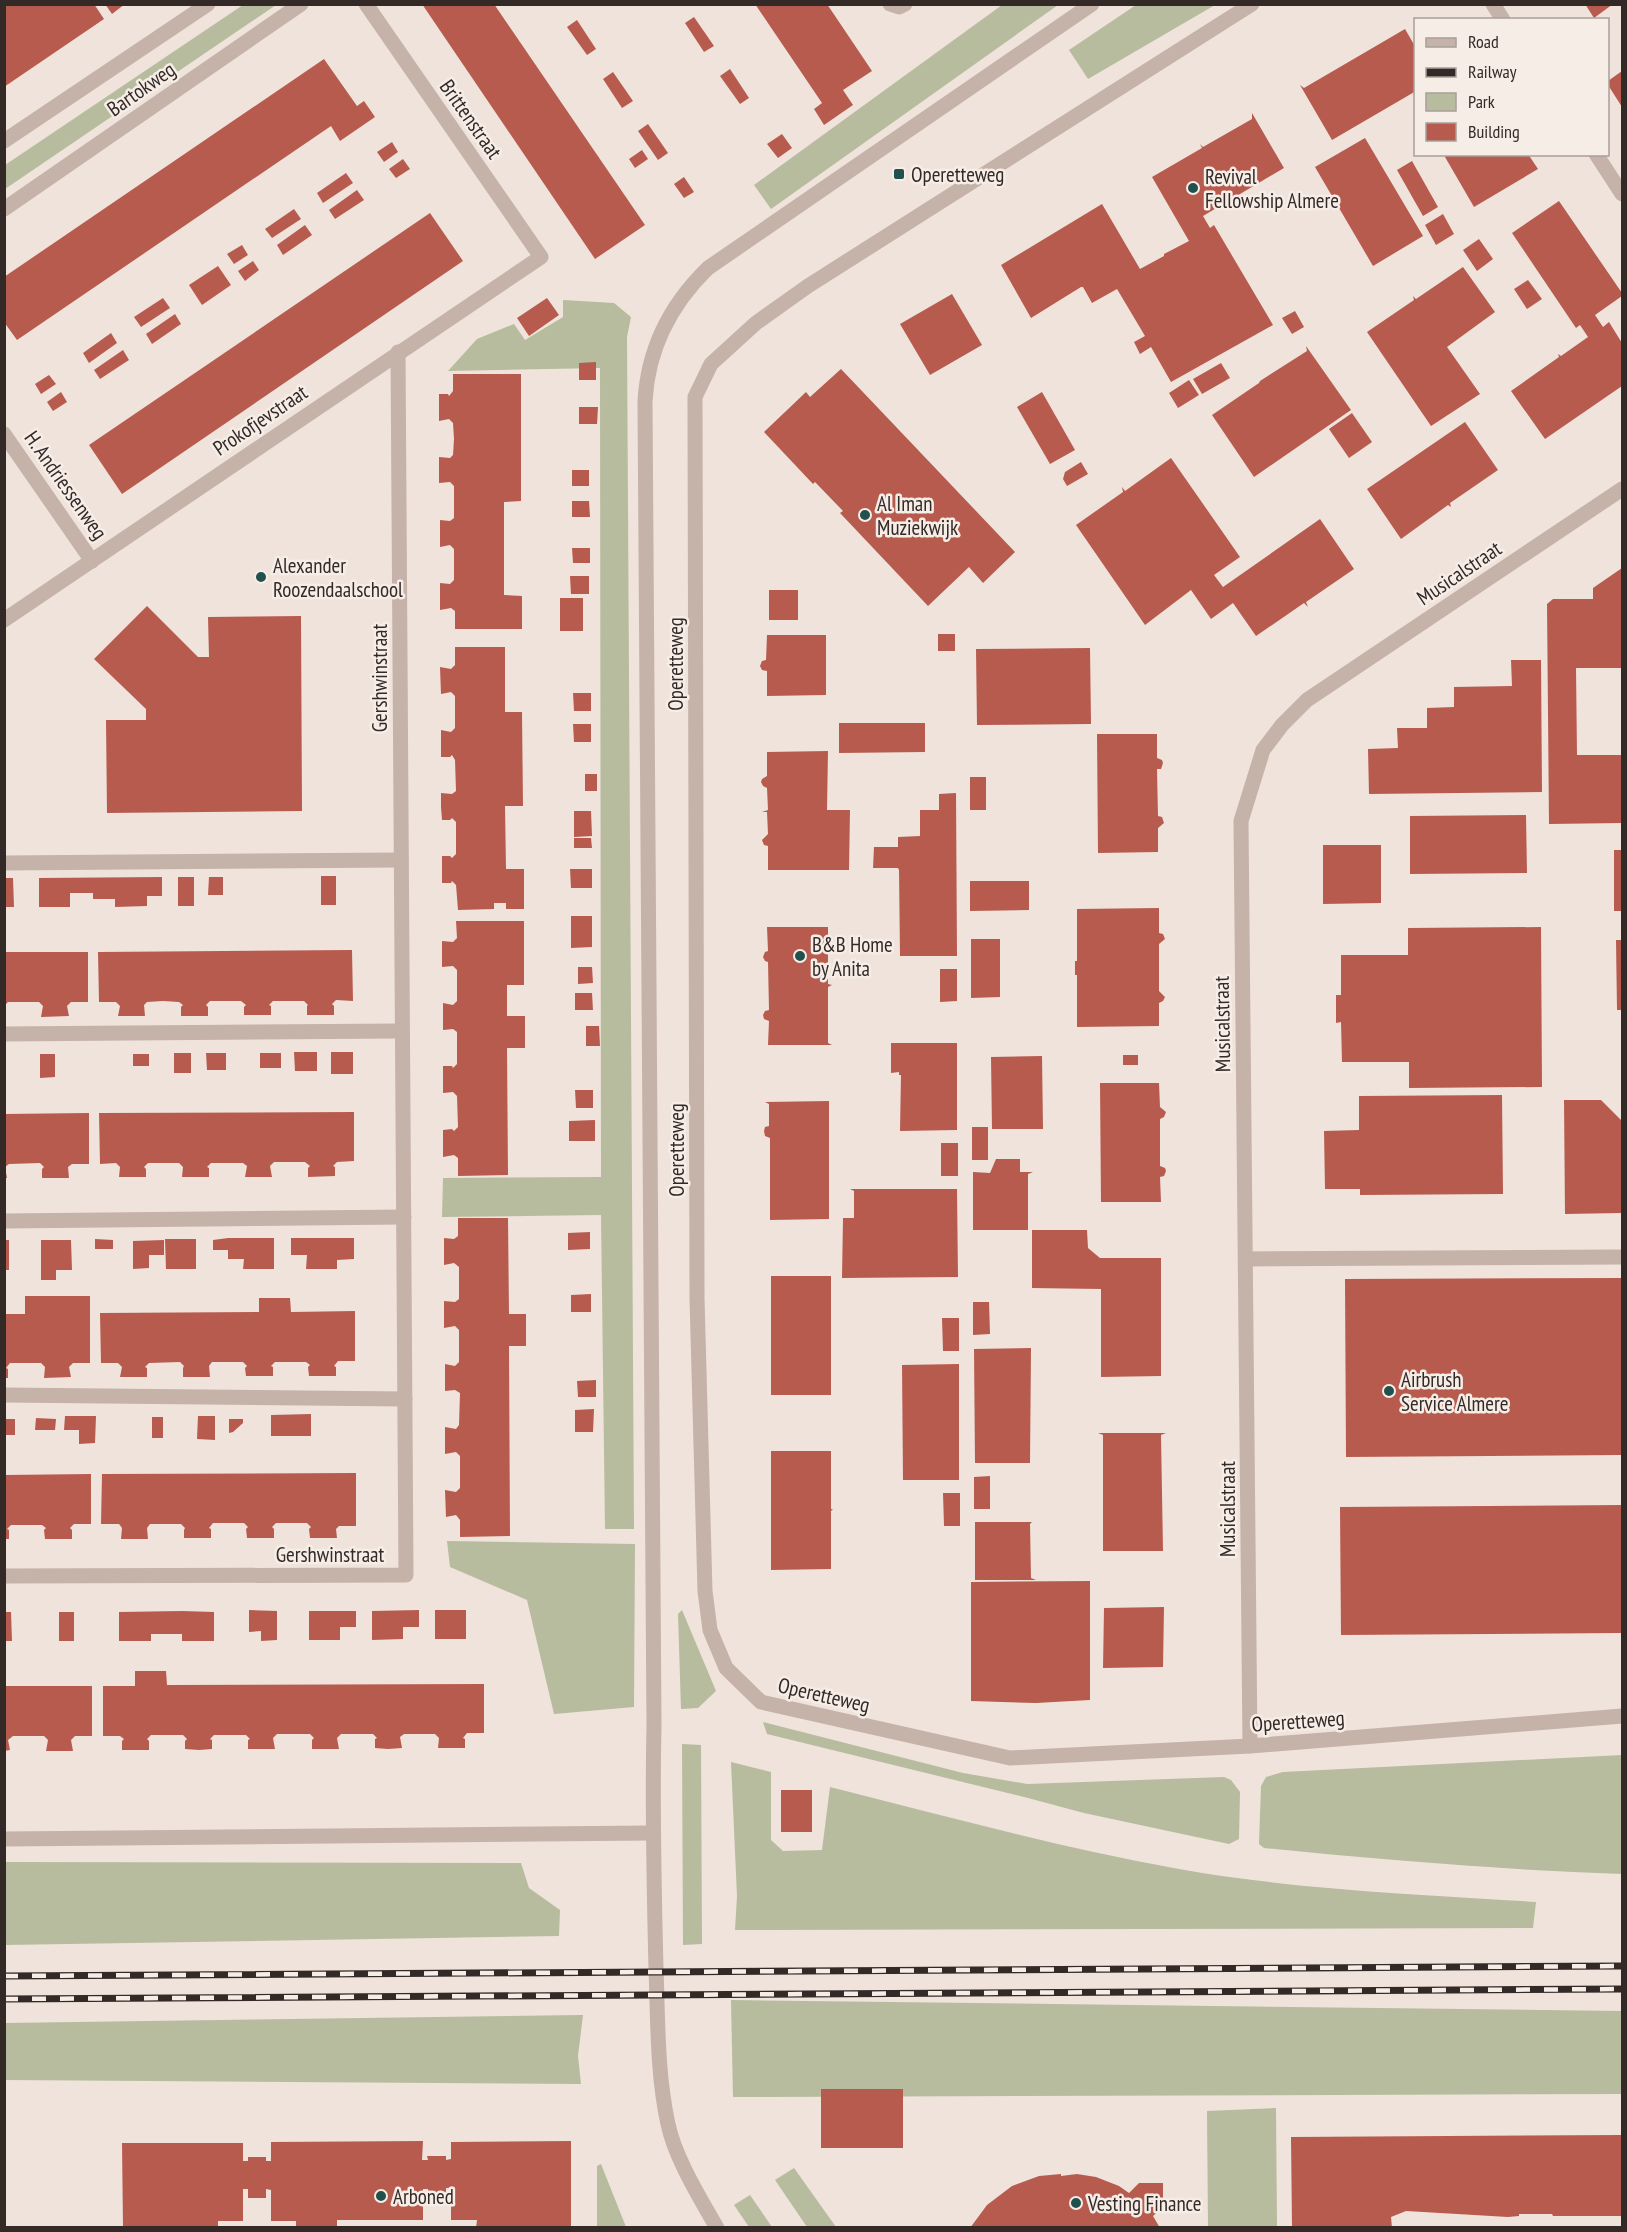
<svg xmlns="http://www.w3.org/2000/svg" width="1627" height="2232" font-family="'PT Sans Narrow',sans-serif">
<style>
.green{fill:#b6bc9d}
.building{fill:#b85b4f}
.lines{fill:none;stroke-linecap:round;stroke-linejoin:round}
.lane{stroke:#c5b2a8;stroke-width:15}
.street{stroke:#c5b2a8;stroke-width:15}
.rail-casing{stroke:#332a28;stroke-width:7}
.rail{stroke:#f7ede7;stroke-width:4.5;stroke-dasharray:14;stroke-linecap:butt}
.poi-dot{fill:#22504d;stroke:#f7ede7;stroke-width:2}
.labels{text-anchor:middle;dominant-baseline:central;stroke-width:5;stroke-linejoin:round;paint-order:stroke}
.street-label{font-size:21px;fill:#332a28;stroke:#f7ede7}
.poi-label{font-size:21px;fill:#332a28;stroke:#f7ede7;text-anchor:start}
</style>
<rect width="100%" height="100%" fill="#efe3db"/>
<g class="green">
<path d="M243,5H276L5,189V165Z"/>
<path d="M1002,5H1058L771,209L754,185Z"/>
<path d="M1136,5H1215L1088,79L1069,50Z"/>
<path d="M563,300L614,303L631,317L627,337L634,1529H605L601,1215L442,1217L443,1178L601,1177L600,368L448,371L477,339L514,324L525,340L563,317Z"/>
<path d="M447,1541L635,1544L634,1707L554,1714L527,1600L450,1567Z"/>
<path d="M682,1610L716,1691L698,1708L681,1709L678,1614Z"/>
<path d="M763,1722L963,1773L1027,1784L1224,1777L1231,1780L1240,1792L1239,1839L1229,1844L1084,1813L1028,1798L767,1734Z"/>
<path d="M682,1744L701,1745L702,1944L683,1945Z"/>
<path d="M1622,1755V1874C1503,1870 1383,1860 1264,1848L1259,1844L1261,1786L1266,1777L1283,1772Z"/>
<path d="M731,1762L771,1772V1840L783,1851L822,1850L830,1787C946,1816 1061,1848 1179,1869C1297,1890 1417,1894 1536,1902L1533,1928L735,1930L737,1896Z"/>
<path d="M4,1862L521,1863L529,1888L560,1910L559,1936L5,1945Z"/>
<path d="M731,2000L1622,2011V2094L733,2097Z"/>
<path d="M583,2015L578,2056L581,2084L5,2080V2023Z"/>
<path d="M1276,2108L1277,2227H1208L1207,2111Z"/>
<path d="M601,2164L626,2227H597V2166Z"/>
<path d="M794,2168L836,2227H807L775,2180Z"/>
<path d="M750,2195L772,2227H749L734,2205Z"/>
</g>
<g class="building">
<path d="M4,4H94L104,19L4,87Z"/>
<path d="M105,4H125L112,14Z"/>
<path d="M422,4H494L645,225L595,259Z"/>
<path d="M755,4H827L872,71L843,90L853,105L824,125L814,109L822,103Z"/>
<path d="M1585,4H1613L1594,18Z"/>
<path d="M694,17L714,46L704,52L685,23Z"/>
<path d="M577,20L596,49L587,55L567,27Z"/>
<path d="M1405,29L1416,48V91L1332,140L1300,85L1304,88Z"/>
<path d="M324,59L357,106L364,101L375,117L340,141L331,126L17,340L4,322V277Z"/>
<path d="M730,69L749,98L740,104L720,76Z"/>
<path d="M1622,71V107L1608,85V81Z"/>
<path d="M613,72L633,101L622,108L603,79Z"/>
<path d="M1252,113L1284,168L1203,216L1210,228L1214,225L1273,325L1171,382L1151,347L1140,354L1134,342L1145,336L1117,289L1092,303L1083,287H1081L1031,318L1001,265L1102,204L1140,269L1164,256V254L1189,241L1152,177L1202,148L1200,144L1203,147L1252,119Z"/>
<path d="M648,124L668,153L658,160L638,131Z"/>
<path d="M782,134L792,148L778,158L767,144Z"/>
<path d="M1365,138L1423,236L1373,266L1315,167Z"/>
<path d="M392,142L398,152L384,162L377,152Z"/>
<path d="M642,150L648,159L635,168L629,159Z"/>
<path d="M1446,154H1528L1538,169L1474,207L1445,157Z"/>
<path d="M403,159L410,169L396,178L389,169Z"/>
<path d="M1412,161L1438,207L1423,216L1397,170Z"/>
<path d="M346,173L353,183L323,203L317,193Z"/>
<path d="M684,177L694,192L684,198L674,184Z"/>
<path d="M357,190L364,200L335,219L329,210Z"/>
<path d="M1559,201L1622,293V296L1595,315L1603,327L1609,322L1622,343V386L1545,439L1511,391L1559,357L1558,354L1561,356L1588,337L1580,325L1576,328L1512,233Z"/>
<path d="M294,209L301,219L272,238L265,229Z"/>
<path d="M430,213L463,261L122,494L89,445Z"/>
<path d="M1443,214L1454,234L1436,245L1425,225Z"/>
<path d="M305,225L312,235L283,255L277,245Z"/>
<path d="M1479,239L1493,259L1477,271L1463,250Z"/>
<path d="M242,245L248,255L234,264L227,254Z"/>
<path d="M253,261L259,270L245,281L238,271Z"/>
<path d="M218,266L231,285L202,305L189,285Z"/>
<path d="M1463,267L1495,312L1447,347L1480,394L1431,426L1367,332L1414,300L1413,296L1416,299Z"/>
<path d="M1528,280L1542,299L1527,309L1514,289Z"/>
<path d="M952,294L982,345L930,375L900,324Z"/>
<path d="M163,298L170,308L141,327L134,317Z"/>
<path d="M547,298L559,315L529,336L517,318Z"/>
<path d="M1295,311L1304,327L1292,334L1282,318Z"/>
<path d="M175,314L181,324L152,344L146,334Z"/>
<path d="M111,333L117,343L89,363L83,353Z"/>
<path d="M1306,346L1351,410L1254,477L1212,415L1259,383L1260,381L1307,351Z"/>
<path d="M123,350L129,360L100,379L94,370Z"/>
<path d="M596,362V380H579V363Z"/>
<path d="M1221,363L1230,378L1202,394L1193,379Z"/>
<path d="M841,369L1015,552L983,583L969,567L928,606L840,513L843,511L815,482L813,484L764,432L806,392L810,397Z"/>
<path d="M453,374H521V501L504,502V595L522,596V629H455V611L451,608L440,610V583L450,584L454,580V549L450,545L440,547V520L450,521L454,518V486L450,482L439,483V457L450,458L453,455L454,439L453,423L449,419L439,421V394H448L449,396L453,391Z"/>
<path d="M49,375L56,384L41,394L35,384Z"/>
<path d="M1189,380L1199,395L1178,408L1169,393Z"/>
<path d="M61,392L67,402L53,411L47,402Z"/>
<path d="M1042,392L1075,450L1050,464L1017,407Z"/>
<path d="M579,407H598L597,424H579Z"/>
<path d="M1352,413L1372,442L1349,458L1329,429Z"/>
<path d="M1465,422L1498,470L1450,503L1451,507L1448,505L1401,539L1367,489Z"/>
<path d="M1171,458L1240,557L1214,575L1223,587L1320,519L1354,569L1306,602L1308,607L1304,603L1256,636L1233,603L1211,619L1191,590L1145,625L1076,525L1123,492L1122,487L1125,491Z"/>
<path d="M1081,462L1088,474L1067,486L1063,479L1065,472Z"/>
<rect x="572" y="470" width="17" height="16"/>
<path d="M572,501H589L590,517H572Z"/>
<path d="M572,548H590V563H573Z"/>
<path d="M1622,568V668H1576L1577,755H1622V823L1549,824L1547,604L1553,599H1593V588Z"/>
<path d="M570,576H589V594H571Z"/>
<rect x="769" y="590" width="29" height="30"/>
<rect x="560" y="598" width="23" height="33"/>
<path d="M147,606L198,657H209L208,617L301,616L302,811L107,813L106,720H146V709L94,659Z"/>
<rect x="938" y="634" width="17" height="17"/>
<path d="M767,635H826V695L767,696V671L762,670L760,666L762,661L766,660Z"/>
<path d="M455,647H505V712H522L523,806H505L506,869H524V909H506V903H494V909L458,910L456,885L452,881L451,883H442V856H450L452,858L456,854V822L452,818L450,820H442L441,807V793L452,794L456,791L455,760L452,755L450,757H441V730L451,732L455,728V696L451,692L441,694L440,667L451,669L455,665Z"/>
<path d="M1090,648L1091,724L977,725L976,649Z"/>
<path d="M1511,660H1541L1542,792L1369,794L1368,749L1398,748L1397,728H1427V708L1454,707V687L1512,686Z"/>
<path d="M573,693H591V711H574Z"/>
<path d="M839,723H925V752L839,753Z"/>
<path d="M573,724H591V742H574Z"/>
<path d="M1097,734H1157V758L1162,760L1163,763L1161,769H1157L1158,816L1162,817L1164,823L1158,828V852L1098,853Z"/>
<path d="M828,751L827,810H850L849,870H768V846L764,845L762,840L768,834L767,812H762L768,810L767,788L763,786L761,782L762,779L767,776V752Z"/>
<rect x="585" y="774" width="12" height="17"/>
<rect x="970" y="777" width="16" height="33"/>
<path d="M956,793L957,956H900L899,870L898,868H873L874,847H898V837L920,836V810H939V794Z"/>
<path d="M574,811H591L592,836L574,837Z"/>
<path d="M1526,815L1527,873L1410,874V816Z"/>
<path d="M574,838H591L592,848H574Z"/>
<path d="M1323,845H1381V903L1323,904Z"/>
<rect x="1614" y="850" width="8" height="61"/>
<path d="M570,869H592V888H571Z"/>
<rect x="321" y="876" width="15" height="29"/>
<path d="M162,877V896H147V906L115,907V899H93V893H70V907H39V878Z"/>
<rect x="178" y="877" width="16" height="29"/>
<path d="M209,877H223V895H208Z"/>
<path d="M4,878H13L14,907H4Z"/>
<path d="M970,881H1029V910L970,911Z"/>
<path d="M1159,908V933L1163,934L1165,939L1159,944V991L1165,997L1163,1001L1159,1003V1026L1077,1027V975H1075V961H1077V909Z"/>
<path d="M571,916H592V947L571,948Z"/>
<path d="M456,921H524V985H507V1016H525V1048H507L508,1175L458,1176V1158L454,1155L443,1157V1130L452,1129L454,1131L458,1127L457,1096L453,1092L443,1093V1066H452L453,1068L457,1064V1032L453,1029L443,1030V1003L453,1005L457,1001V970L453,966L442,967V941L453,942L457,938Z"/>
<path d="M767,927H828V984L832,985L828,987V1043L832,1045H768L769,1021L764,1019L763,1015L765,1011L769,1010L768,962L765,961L763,957L765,952L768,951Z"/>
<path d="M1541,927L1542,1087L1409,1088V1062H1342L1341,1022L1336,1023V995H1341V955H1408V928Z"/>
<path d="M971,939H1000V997L971,998Z"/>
<path d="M1616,940H1622V1010H1617Z"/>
<path d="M352,950L353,1001L336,1000L332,1004L334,1006V1015H307V1006L308,1005L304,1001H273L269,1005L271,1006V1015H244V1007L246,1005L241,1001H210L206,1005L208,1007V1016H181V1007L183,1005L179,1002L163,1001L147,1002L144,1005L145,1016H118L120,1006L116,1002H99L98,952Z"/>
<path d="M4,952H88V1002H71L67,1006L69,1016L41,1017L43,1006L39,1002H8L4,1006Z"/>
<path d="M578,967H592L593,983L578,984Z"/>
<path d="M940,969H957V1001L940,1002Z"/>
<path d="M575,993H592L593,1010H575Z"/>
<path d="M586,1026H599L600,1046H586Z"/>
<path d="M891,1043H957V1130L900,1131L901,1075H899V1072L891,1073Z"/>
<path d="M294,1052H317V1071H295Z"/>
<rect x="331" y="1052" width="22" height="22"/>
<rect x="174" y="1053" width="17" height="20"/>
<path d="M206,1053H226V1070H207Z"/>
<rect x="260" y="1053" width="21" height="15"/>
<path d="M40,1054H55V1077L40,1078Z"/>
<rect x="133" y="1054" width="16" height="12"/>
<rect x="1123" y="1055" width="15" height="10"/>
<path d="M1042,1056L1043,1129H992L991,1057Z"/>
<path d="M1100,1083H1159L1160,1107L1166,1112L1164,1117L1160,1119V1166L1165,1168L1166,1171L1164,1176L1160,1177L1161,1202H1101Z"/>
<path d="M575,1090H593V1108H576Z"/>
<path d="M1502,1095L1503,1194L1360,1195V1189H1325L1324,1131L1359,1130V1096Z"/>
<path d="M1564,1100H1601L1622,1121V1213L1565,1214Z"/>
<path d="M829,1101V1219L770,1220V1138L765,1136L764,1131L765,1127L769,1126V1104L765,1102Z"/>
<path d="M354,1112V1161L337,1162L333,1166L335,1167V1176L308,1177V1168L310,1166L305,1162H274L270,1166L272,1177H245L247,1166L243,1163H211L207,1167L209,1168V1177H182L183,1167L179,1163H148L144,1167L146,1169V1177H119L120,1167L116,1163L100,1164L99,1113Z"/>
<path d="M89,1113V1164H72L68,1167L69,1178H42V1169L44,1167L40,1163L9,1164L5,1167L7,1178H4V1114Z"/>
<path d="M595,1120V1141H569V1121Z"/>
<rect x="972" y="1127" width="16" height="33"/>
<rect x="941" y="1143" width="17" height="33"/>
<path d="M996,1159H1020V1172H1033L1028,1174V1230H973V1172L990,1173Z"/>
<path d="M850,1189H957L958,1277L842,1278L843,1218H854V1191Z"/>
<path d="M458,1218H508L509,1314H526V1346H509L510,1536L460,1537V1520L456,1515L446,1517L445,1490L456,1492L460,1488V1456L456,1452L445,1454V1427L456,1429L459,1425L460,1393L455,1390L445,1391V1364L455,1366L459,1362V1330L455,1326L444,1328V1301L455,1302L459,1299V1267L454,1263L444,1265V1238L454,1239L458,1236Z"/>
<path d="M1032,1230H1087L1088,1248L1100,1258H1161V1376L1101,1377V1289L1032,1288Z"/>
<path d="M590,1232V1249L568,1250V1233Z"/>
<path d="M228,1238H274V1269H243L244,1259H228V1250H213V1240Z"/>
<path d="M291,1238H354V1259L337,1260V1269H306L307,1255H291Z"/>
<path d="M95,1239L113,1240V1249H95Z"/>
<path d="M165,1239H196V1269H166Z"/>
<rect x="4" y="1240" width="5" height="30"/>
<path d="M41,1240H71L72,1270H56V1280H41Z"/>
<path d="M164,1240V1255H149V1268L133,1269V1241Z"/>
<rect x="771" y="1276" width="60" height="119"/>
<path d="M1622,1278V1455L1346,1457L1345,1279Z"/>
<path d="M591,1294V1312H571V1295Z"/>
<path d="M25,1296H90V1363H73L69,1367L71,1377L44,1378L45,1367L41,1363H10L6,1368L8,1369V1378H4V1314H25Z"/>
<path d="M259,1298H290L291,1312L355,1311V1361H338L334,1366L336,1367V1376H309L308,1367L310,1365L306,1362H275L271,1366L273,1367V1376H246L245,1368L247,1366L243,1362H212L209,1366L210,1377H183V1368L184,1366L180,1362L149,1363L145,1367L147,1368V1377H120L122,1367L118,1363H101L100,1313L259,1312Z"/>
<path d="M973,1302H989L990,1334L973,1335Z"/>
<path d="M942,1318H959V1351H943Z"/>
<path d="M1031,1348L1030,1463H975L974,1349Z"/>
<path d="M959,1364V1480H903L902,1365Z"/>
<path d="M596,1380V1397H578L577,1381Z"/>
<path d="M594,1409L593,1432H575V1410Z"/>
<path d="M311,1414V1436H271V1415Z"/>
<path d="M65,1416H96L95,1443L79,1444V1430H64Z"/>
<path d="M198,1416H215V1440L197,1439Z"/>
<rect x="152" y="1417" width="11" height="21"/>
<path d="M36,1418L56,1419L55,1430H35Z"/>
<rect x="4" y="1419" width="11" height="16"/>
<path d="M229,1419H243V1423L233,1432L229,1433Z"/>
<path d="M1098,1433H1166L1161,1435L1163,1551H1103V1435Z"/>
<path d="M771,1451H831V1509H833L831,1511V1569L771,1570Z"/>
<path d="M356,1473V1526H339L336,1529L337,1538H310L309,1529L311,1527L307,1523H276L272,1527L274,1529V1538H247L246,1529L248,1527L244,1523H213L209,1528L211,1529V1538H184V1530L185,1528L181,1524H150L147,1528L148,1539H121L122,1528L119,1524H101L102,1474Z"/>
<path d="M91,1474V1524H74L70,1528L72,1530V1539H45L44,1530L46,1528L42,1525H11L7,1529L9,1530V1539H4V1475Z"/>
<path d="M990,1476V1509H974V1477Z"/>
<path d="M943,1493H960V1526H944Z"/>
<path d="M1622,1505V1633L1341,1635L1340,1507Z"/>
<path d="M975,1522H1032L1030,1524L1031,1578L1036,1580H975Z"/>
<path d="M1090,1581V1700L1036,1703L971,1701V1582Z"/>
<path d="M1164,1607L1163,1667L1103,1668L1104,1608Z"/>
<path d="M249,1610L277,1611V1640L261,1641V1631L249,1632Z"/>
<path d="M419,1610V1627H403V1639L372,1640V1611Z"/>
<rect x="435" y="1610" width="31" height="29"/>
<path d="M182,1611L214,1612V1641H182V1634H151V1641H119V1612Z"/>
<path d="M309,1611H356V1627H340V1640H309Z"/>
<path d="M4,1612H11L12,1641H4Z"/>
<rect x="59" y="1612" width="15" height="29"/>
<path d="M135,1671H166L167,1685L484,1684V1733H467L463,1738L465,1739V1748H438L439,1738L435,1734H404L400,1737L402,1748L388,1749L375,1748V1739L377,1738L373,1734H341L337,1738L339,1749H312V1740L314,1738L310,1734H277L273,1738L275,1749H248V1740L250,1739L246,1735H214L210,1739L212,1740V1749L199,1750L185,1749V1741L187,1739L183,1735H151L147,1739L149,1741V1750H122V1741L124,1739L120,1736H103V1686H135Z"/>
<path d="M4,1686H92V1736H75L71,1740L73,1751H46L48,1740L44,1736H13L8,1740L10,1750L4,1751Z"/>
<rect x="781" y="1790" width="31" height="42"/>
<rect x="821" y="2089" width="82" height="59"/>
<path d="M1622,2135V2216H1553L1552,2214H1519V2216L1508,2217L1406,2211L1391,2217L1392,2228H1292L1291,2137Z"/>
<path d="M423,2141L422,2160H428L427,2156H446V2160L451,2159V2142L571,2141V2228H476L477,2220H451V2188H446V2198H428V2189H423V2220H337V2228H296V2221H271V2190L266,2189V2198H248V2189H243V2221H218V2228H123L122,2143H243V2161H248V2157H266V2161H271V2142Z"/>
<path d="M1061,2174V2176L1077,2174L1096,2177L1119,2186L1129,2193L1139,2183H1163V2207L1153,2216L1160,2228H970L987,2205L1012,2186L1039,2176Z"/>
</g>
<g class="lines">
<g class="lane">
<path d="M1246,1259L1622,1257"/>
<path d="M4,1839L652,1833"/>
<path d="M717,2228C700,2198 675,2158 668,2124C657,2074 658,2021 656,1969C654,1888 652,1808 654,1727L645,401C648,348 670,305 708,268L1092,4"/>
</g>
<g class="street">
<path d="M890,4L899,7L905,4"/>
<path d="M1252,4L808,286L756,323L711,364L695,397L697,1298L705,1591L710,1630L726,1668L761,1702L1010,1758L1250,1746L1622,1716"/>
<path d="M1493,4L1503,20"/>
<path d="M4,141L208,4"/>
<path d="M1596,154L1622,194"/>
<path d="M4,209L301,4"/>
<path d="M4,434L92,561"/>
<path d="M4,620L541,257L366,4"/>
<path d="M4,863L401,860"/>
<path d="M4,1034L401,1031"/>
<path d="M4,1221L404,1217"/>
<path d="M4,1395L405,1399"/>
<path d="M4,1576L406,1575L398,352"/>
<path d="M1250,1746L1241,821L1263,750L1282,725L1307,700L1622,489"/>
</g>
<g class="rail-casing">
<g id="rail">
<path d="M4,1976L1622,1966"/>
<path d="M4,1999L1622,1989"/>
</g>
</g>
<use href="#rail" class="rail"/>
</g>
<g class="poi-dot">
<rect x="893" y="168" width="12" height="12" rx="3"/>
<circle cx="1193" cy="188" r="6"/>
<circle cx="865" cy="515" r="6"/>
<circle cx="261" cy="577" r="6"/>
<circle cx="800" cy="956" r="6"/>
<circle cx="1389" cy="1391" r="6"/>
<circle cx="381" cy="2196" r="6"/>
<circle cx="1076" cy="2203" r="6"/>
</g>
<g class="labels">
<g class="street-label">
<text transform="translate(141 89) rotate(-35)">Bartokweg</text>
<text transform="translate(471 119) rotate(55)">Brittenstraat</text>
<text transform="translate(260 420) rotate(-34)">Prokofjevstraat</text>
<text transform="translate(66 485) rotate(55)">H. Andriessenweg</text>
<text transform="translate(1459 573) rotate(-34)">Musicalstraat</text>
<text transform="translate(675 664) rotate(-90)">Operetteweg</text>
<text transform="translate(379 678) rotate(-90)">Gershwinstraat</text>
<text transform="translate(1222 1024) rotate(-91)">Musicalstraat</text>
<text transform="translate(676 1150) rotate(-90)">Operetteweg</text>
<text transform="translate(1227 1509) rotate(-90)">Musicalstraat</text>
<text x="330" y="1554">Gershwinstraat</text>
<text transform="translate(824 1695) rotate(13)">Operetteweg</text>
<text transform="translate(1298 1721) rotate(-4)">Operetteweg</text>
</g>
<g class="poi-label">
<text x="911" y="174">Operetteweg</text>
<text x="1205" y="176">Revival<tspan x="1205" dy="24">Fellowship Almere</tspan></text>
<text x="877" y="503">Al Iman<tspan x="877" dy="24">Muziekwijk</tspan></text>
<text x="273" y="565">Alexander<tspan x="273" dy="24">Roozendaalschool</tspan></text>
<text x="812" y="944">B&amp;B Home<tspan x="812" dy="24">by Anita</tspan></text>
<text x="1401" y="1379">Airbrush<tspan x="1401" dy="24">Service Almere</tspan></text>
<text x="393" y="2196">Arboned</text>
<text x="1088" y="2203">Vesting Finance</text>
</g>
</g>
<rect width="1627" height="2232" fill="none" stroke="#332a28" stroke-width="12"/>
<rect x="1414" y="18" width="195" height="138" fill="#f7ede7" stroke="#a99f9b" stroke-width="1.5"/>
<rect x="1426" y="38" width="30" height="9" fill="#c5b2a8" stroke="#a99f9b" stroke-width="1.5"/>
<text x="1468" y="48" font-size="18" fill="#332a28">Road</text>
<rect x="1426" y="68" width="30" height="9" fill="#332a28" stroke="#a99f9b" stroke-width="1.5"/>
<text x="1468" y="78" font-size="18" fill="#332a28">Railway</text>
<rect x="1426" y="93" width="30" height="18" fill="#b6bc9d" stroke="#a99f9b" stroke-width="1.5"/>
<text x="1468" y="108" font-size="18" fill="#332a28">Park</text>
<rect x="1426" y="123" width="30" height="18" fill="#b85b4f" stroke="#a99f9b" stroke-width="1.5"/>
<text x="1468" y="138" font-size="18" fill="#332a28">Building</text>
</svg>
